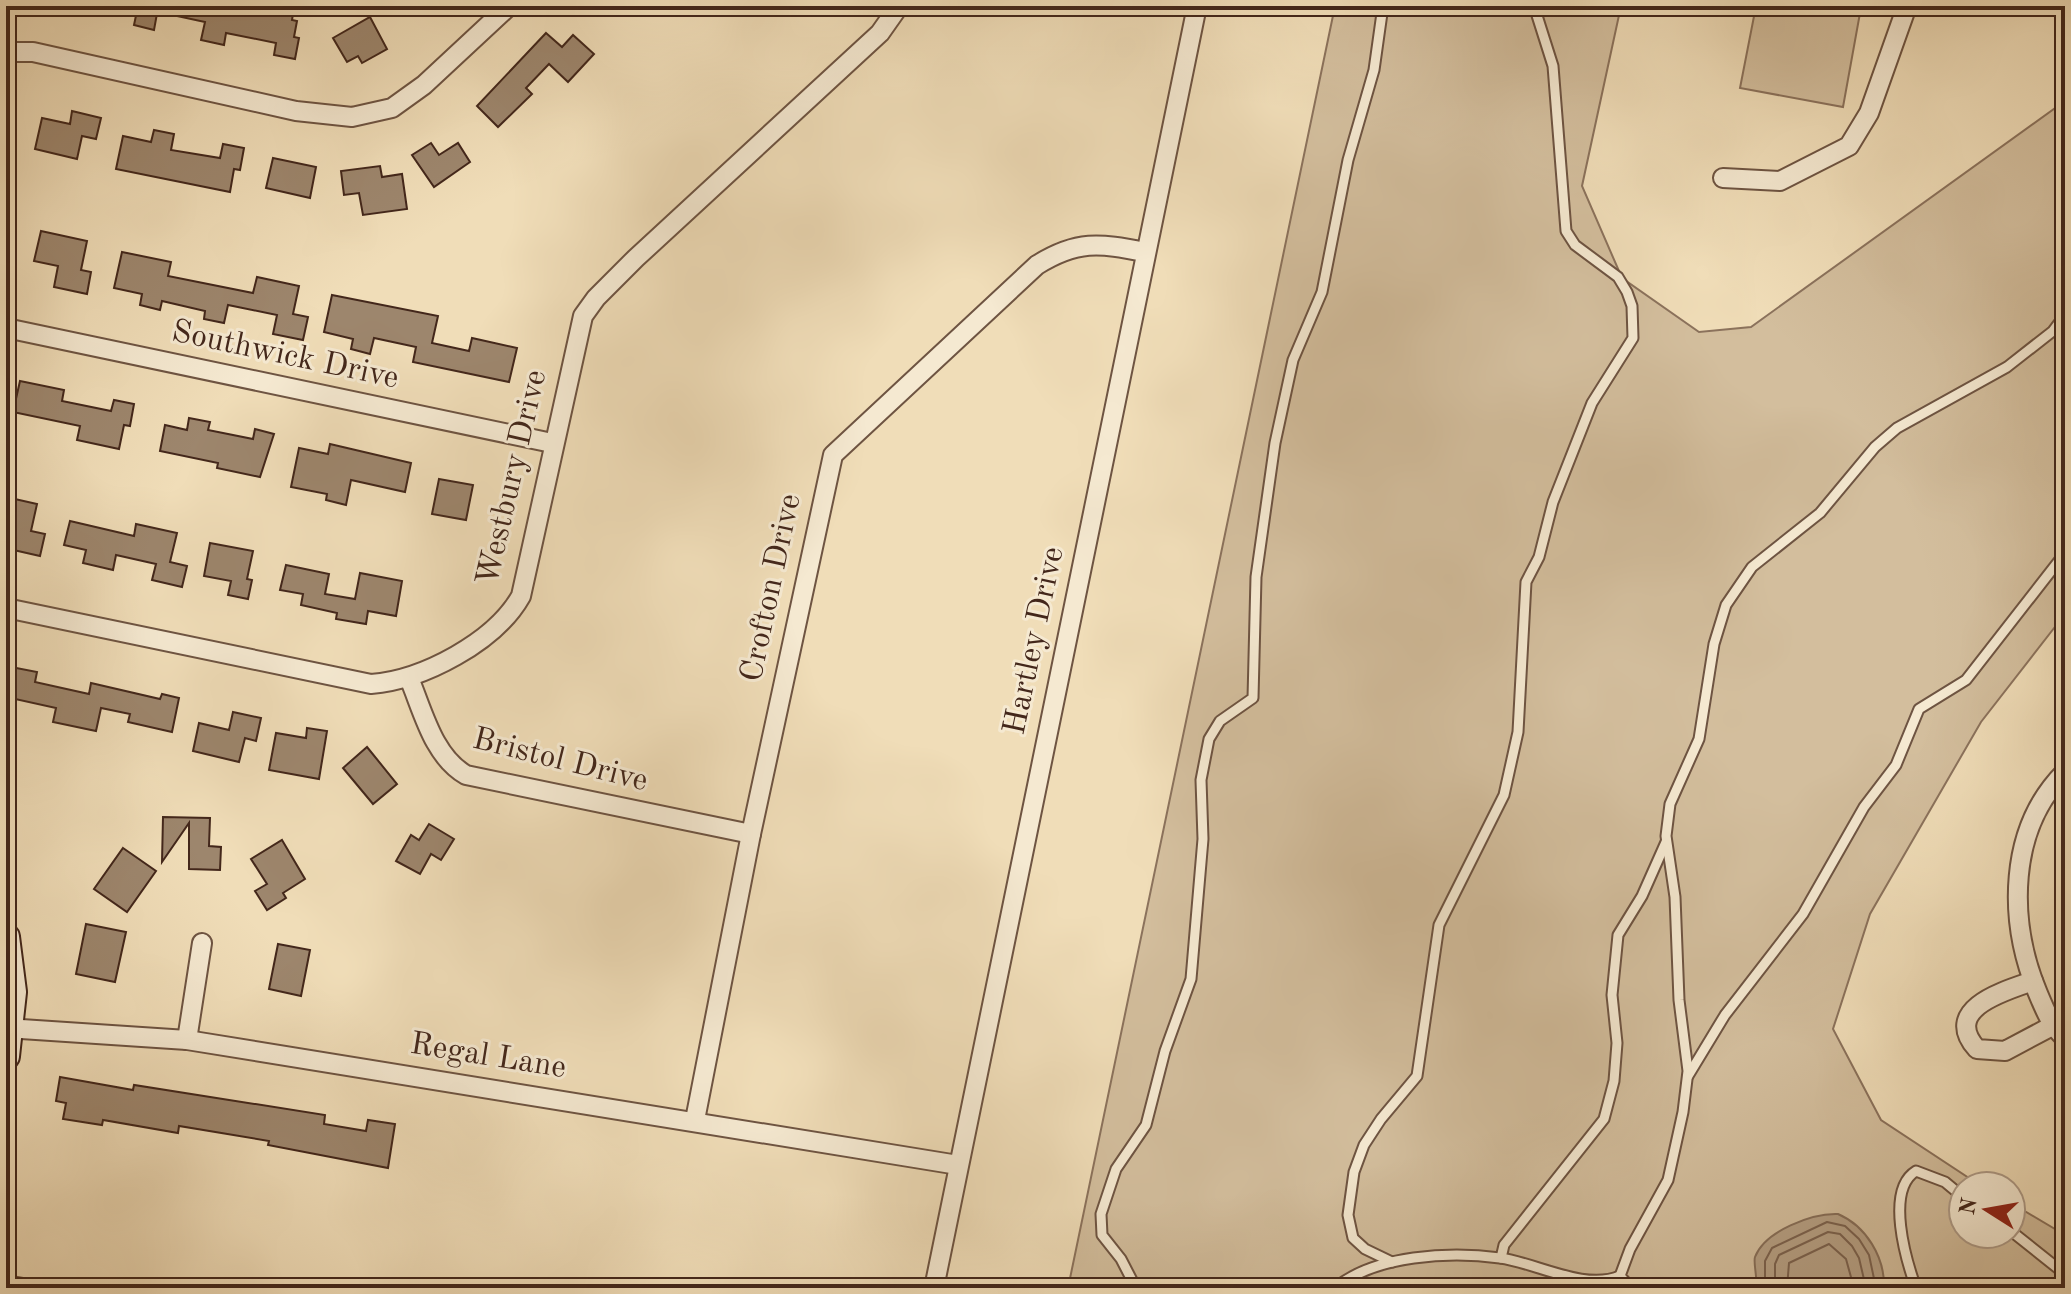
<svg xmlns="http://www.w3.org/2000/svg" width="2071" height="1294" font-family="'Old Standard TT',serif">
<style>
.green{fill:#d3be9d;stroke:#8b725c;stroke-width:2}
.water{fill:#b59f83;stroke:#876f59;stroke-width:2}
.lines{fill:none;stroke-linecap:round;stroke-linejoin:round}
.shore{stroke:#7c634f;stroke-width:2}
.building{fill:#9d866d;stroke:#43271b;stroke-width:2}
.lane-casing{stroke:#6e5442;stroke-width:13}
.street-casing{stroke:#6e5442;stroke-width:22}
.secondary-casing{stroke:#43271b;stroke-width:30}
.lane{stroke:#f5e9d1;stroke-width:9}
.street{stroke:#f5e9d1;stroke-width:18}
.secondary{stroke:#f5e9d1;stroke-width:26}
.labels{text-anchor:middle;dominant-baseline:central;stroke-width:6;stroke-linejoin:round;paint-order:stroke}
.street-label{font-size:32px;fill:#43271b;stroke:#f5e9d1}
</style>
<rect width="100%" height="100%" fill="#f0ddb8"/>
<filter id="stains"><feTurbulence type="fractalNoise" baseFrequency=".0025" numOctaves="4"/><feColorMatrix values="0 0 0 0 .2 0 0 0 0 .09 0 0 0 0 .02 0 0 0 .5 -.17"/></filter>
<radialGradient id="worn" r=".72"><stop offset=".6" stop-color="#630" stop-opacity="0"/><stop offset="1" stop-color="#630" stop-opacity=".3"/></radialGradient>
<g class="green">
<path d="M1335,6H1621L1582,186L1622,278L1699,332L1751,327L2065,101V614L1981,722L1870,914L1833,1029L1881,1120L1981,1186H1963V1234H2011V1203L2065,1235V1288H1068Z"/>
<path d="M1756,6H1824L1860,13L1843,107L1740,88Z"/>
</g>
<path class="water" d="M1838,1214C1866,1226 1885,1257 1884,1288H1756C1758,1280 1753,1262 1755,1257C1765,1231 1812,1213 1838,1214Z"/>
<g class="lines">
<g class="shore">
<path d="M1765,1288V1261L1772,1248L1827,1222L1845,1226L1859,1239L1869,1255L1876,1288"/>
<path d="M1775,1288V1264L1779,1255L1828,1232L1840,1234L1852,1246L1859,1258L1866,1288"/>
<path d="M1787,1288L1789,1263L1829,1244L1846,1259L1854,1288"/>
</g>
</g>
<g class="building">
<path d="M138,6L158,8L154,30L134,25Z"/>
<path d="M164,6L294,8L292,20L297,21L294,37L299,38L295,59L274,55L276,43L226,33L224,45L201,40L205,22L163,13Z"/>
<path d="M370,17L387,49L362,63L358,56L347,62L333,38Z"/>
<path d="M546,33L562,47L573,35L594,54L568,82L549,64L526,88L532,94L498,127L477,106Z"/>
<path d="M72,111L101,118L96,139L82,136L77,159L35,149L42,118L70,124Z"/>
<path d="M154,130L174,134L171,150L220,158L223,144L244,148L240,170L234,169L230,192L116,169L123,136L151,142Z"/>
<path d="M431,143L439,155L458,143L470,162L434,187L412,155Z"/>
<path d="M273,158L316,167L310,198L266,188Z"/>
<path d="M380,166L382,177L402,174L407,209L363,215L359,193L344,195L341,171Z"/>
<path d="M41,231L87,241L81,270L91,272L87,294L54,287L58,266L34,261Z"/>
<path d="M122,252L171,262L168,276L253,293L257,277L299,286L293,314L308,317L303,340L273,334L277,315L228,305L224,323L204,319L205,311L162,301L160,310L140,305L142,294L114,288Z"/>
<path d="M332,295L438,316L432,343L469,351L472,338L517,348L509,382L413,362L416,347L374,338L370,354L351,349L353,339L324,332Z"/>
<path d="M20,381L64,390L62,401L111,411L114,400L134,404L130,426L124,425L119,449L77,440L80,426L13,412Z"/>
<path d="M189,418L210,422L208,430L253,439L255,429L274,434L260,477L217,468L218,463L160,451L165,425L187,430Z"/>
<path d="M330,444L411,463L405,492L351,480L346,505L326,500L327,494L291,487L299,448L328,454Z"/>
<path d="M439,479L473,485L466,520L432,514Z"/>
<path d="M6,497L37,504L31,531L45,534L40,556L9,549L13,531L6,529Z"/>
<path d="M70,521L134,536L136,524L177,533L170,562L187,566L182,587L152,580L156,564L116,555L113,570L83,563L86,550L64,545Z"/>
<path d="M210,543L253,551L247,579L252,580L248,599L228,595L231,581L204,576Z"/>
<path d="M286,565L329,574L325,594L355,599L360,573L402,581L396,616L368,611L366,624L336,619L337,613L301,605L303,594L280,590Z"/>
<path d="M6,666L37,672L35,682L89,694L91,683L160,699L162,694L179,698L172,732L128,722L130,714L101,708L96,731L53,722L56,708L6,697Z"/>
<path d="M233,712L261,718L256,741L245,738L239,762L193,751L199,723L229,730Z"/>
<path d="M307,728L327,731L319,779L269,770L276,733L306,738Z"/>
<path d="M367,747L397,784L373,804L343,768Z"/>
<path d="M163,817L210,818L209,846L221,847L220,870L189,869V823L162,862Z"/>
<path d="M429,824L454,839L441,860L431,854L420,874L396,861L411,835L419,840Z"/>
<path d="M282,840L305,879L283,893L286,898L267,910L255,891L267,884L251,859Z"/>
<path d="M123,848L156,871L127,912L94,889Z"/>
<path d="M86,924L126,932L115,982L76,974Z"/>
<path d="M278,944L310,950L301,996L269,989Z"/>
<path d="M60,1077L133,1090L134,1085L325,1115L324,1124L366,1131L368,1120L395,1124L388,1168L268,1145L269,1141L179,1126L178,1133L103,1120L102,1125L63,1119L66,1103L56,1101Z"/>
</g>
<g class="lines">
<g class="lane-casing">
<g id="lane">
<path d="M1688,1076L1725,1015L1803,914L1864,807L1896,765L1919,709L1966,680L2065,553"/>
<path d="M2011,1231L2065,1274"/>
<path d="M1501,1258L1504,1245L1604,1119L1614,1081L1617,1043L1612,995L1618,935L1642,896L1666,842"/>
<path d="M1392,1262L1365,1249L1353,1238L1348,1215L1354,1172L1364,1145L1381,1119L1417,1076L1439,925L1504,795L1518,732L1526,582L1539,557L1553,502L1592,403L1633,338L1632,306L1627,292L1618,277L1575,245L1566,231L1553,66L1534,6"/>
<path d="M1136,1288L1121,1259L1102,1235L1101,1214L1116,1169L1146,1125L1165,1051L1191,979L1203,839L1201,780L1209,739L1220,721L1253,698L1256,577L1275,443L1293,360L1322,292L1348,160L1374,70L1383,6"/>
<path d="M1335,1288C1375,1255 1450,1251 1500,1258C1537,1263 1584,1291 1620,1276"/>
<path d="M1631,1288L1620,1276L1630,1249L1668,1180L1683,1112L1688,1071L1679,1000L1675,897L1666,836L1670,804L1699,739L1714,644L1726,605L1752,567L1820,513L1875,447L1897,428L2007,367L2053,331L2065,315"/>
<path d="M1916,1288C1906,1260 1885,1190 1916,1171L1945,1182L1963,1197"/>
</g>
</g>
<g class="street-casing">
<g id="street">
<path d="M6,52H33L296,111L352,117L392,108L424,85L509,6"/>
<path d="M1723,178L1780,181L1849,146L1869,113L1907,6"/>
<path d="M6,328L552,443"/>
<path d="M6,608L371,684C423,680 495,642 521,596L583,316L596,298L636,258L880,33L899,6"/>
<path d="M409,678C423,711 433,756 466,775L751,834"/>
<path d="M2065,772C2008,829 2008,920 2037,991C2045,1010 2050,1024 2065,1038"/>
<path d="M2033,981C2004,991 1941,1009 1977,1049L2005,1051L2052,1026"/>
<path d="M6,1028L187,1040L958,1165"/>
<path d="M187,1040L202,943"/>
<path d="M695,1120L751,834L833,455L1037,265C1077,240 1099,243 1145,252"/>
<path d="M6,1285L23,1288"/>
<path d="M934,1288L1197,6"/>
</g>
</g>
<g class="secondary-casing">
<path id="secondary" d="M6,937L13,992L6,1056"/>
</g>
<use href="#lane" class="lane"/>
<use href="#street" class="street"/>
<use href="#secondary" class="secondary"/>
</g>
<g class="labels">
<g class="street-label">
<text transform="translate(285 356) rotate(12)">Southwick Drive</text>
<text transform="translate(513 478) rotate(-77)">Westbury Drive</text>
<text transform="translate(772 588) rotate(-78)">Crofton Drive</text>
<text transform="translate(1035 641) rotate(-78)">Hartley Drive</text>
<text transform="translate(560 761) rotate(14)">Bristol Drive</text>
<text transform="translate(488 1057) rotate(9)">Regal Lane</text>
</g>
</g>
<rect width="2071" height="1294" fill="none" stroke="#f0ddb8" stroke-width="32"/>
<rect x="8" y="8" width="2055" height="1278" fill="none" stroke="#43271b" stroke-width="4"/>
<rect x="16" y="16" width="2039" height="1262" fill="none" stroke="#43271b" stroke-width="2"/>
<g transform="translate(1987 1210) rotate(281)"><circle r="38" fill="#f5e9d1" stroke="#ae9b88" stroke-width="2"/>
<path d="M0-6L14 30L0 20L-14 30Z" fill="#8f2418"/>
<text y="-12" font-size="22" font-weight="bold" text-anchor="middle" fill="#43271b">N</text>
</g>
<rect width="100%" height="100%" filter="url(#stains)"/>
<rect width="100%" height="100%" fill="url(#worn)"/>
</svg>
